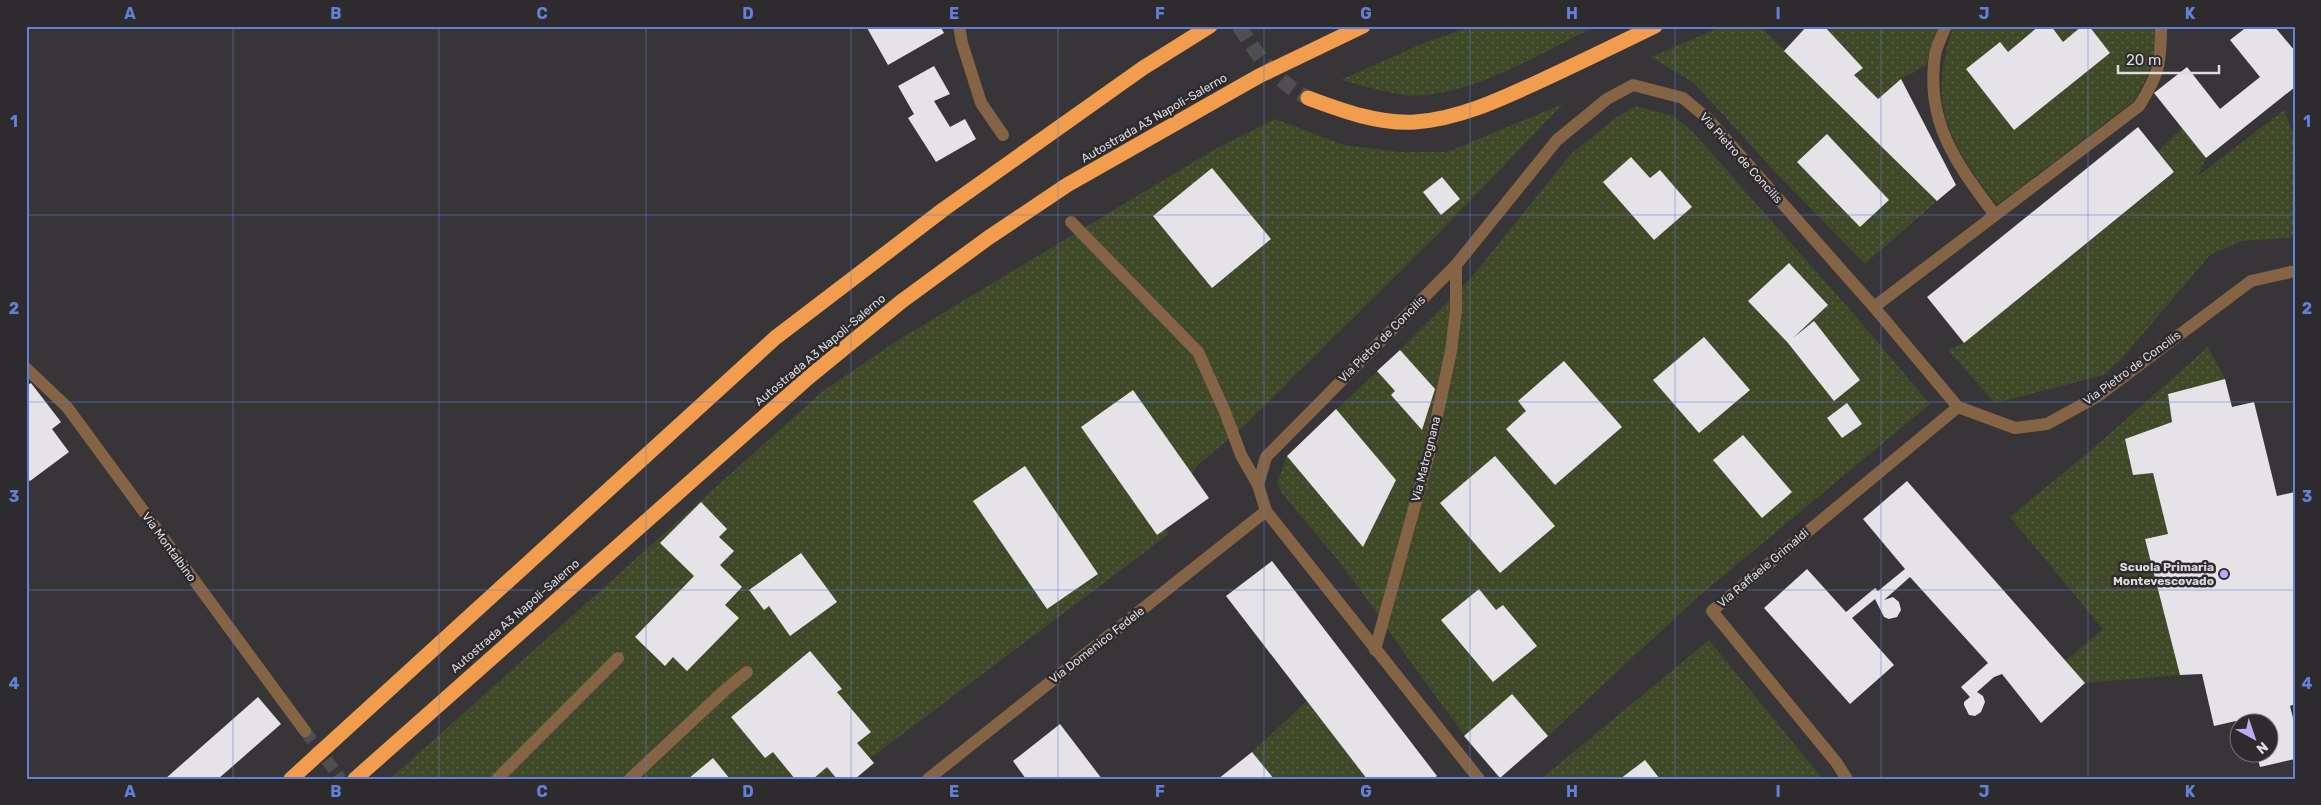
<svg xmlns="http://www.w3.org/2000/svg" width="2321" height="805" font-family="Rubik,sans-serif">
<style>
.green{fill:url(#green-dots)}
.building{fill:#e5e3e7}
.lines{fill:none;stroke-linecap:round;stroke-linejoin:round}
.street-tunnel{stroke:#504e50;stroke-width:12;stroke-dasharray:12 6;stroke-linecap:butt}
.highway-tunnel{stroke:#504e50;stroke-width:15;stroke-dasharray:15 8;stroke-linecap:butt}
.lane{stroke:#856345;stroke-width:12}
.street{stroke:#856345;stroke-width:12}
.highway{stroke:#f19d4d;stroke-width:15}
.grid{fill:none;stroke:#6180da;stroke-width:1;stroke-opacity:0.55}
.poi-dot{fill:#bcaaf5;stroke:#2d2b2d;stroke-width:2}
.labels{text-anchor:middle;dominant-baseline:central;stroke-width:5;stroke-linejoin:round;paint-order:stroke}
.street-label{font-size:12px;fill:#dedcde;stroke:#2d2b2d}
.poi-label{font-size:12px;font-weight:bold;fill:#dedcde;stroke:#2d2b2d;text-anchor:end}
.neatline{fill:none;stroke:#6180da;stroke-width:2}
.grid-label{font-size:16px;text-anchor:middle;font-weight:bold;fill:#6180da}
</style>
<defs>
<pattern id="green-dots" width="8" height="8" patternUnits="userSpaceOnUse" patternTransform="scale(1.25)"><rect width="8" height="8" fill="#3f4928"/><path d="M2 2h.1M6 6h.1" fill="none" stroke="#5a6347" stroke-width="1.8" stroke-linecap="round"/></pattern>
</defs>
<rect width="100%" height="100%" fill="#373537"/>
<g class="green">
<path d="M1474,26H1596C1543,52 1464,101 1404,95C1383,92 1361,85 1341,80L1426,42Z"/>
<path d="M1723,26H1760L1937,201L1865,264L1775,172L1694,83L1651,57Z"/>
<path d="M1824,26H1938L1926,65L1901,79L1878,99L1854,75L1863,68Z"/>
<path d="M1954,26H2153C2160,52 2147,79 2134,101L1997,205C1950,144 1925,104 1954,26Z"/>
<path d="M1563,104L1433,239L1243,427L1198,465L1158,518L1169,534L872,757L847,779H390L823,391L903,337L1217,148L1275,119L1344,145L1400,152H1447Z"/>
<path d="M1636,106L1674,116L1693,132L1859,320L1930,404L1699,596L1548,736L1500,778C1449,719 1406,655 1361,591C1337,557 1308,526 1282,493L1277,482L1287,456L1400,350L1471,278L1571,154L1618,116Z"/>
<path d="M2284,110L2295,138V237L2243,241L2211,254L2123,357L2104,375L1995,403L1948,350L1964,343L2174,173L2157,152L2182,128L2206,158L2198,176Z"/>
<path d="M2208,347L2225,379L2168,393L2172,422L2125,439L2133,475L2153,473L2168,534L2145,540L2180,675L2085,683L2065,661L2103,629L2010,517L2090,451Z"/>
<path d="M1709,640L1823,779H1541Z"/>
<path d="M1307,701L1367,779H1274L1252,752Z"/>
</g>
<g class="building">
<path d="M866,26H940L944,33L888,65Z"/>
<path d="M1807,26H1824L1863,68L1854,75L1878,99L1901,79L1956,185L1937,201L1784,51Z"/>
<path d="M2039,26H2051L2063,42L2082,26H2089L2110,53L2014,130L1966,69L2000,42L2008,52Z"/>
<path d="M2248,26H2274L2295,51V87L2206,158L2154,93L2187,67L2220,109L2260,77L2230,40Z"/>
<path d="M934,66L950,94L934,101L950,127L965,119L976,139L936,162L908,118L914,114L898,86Z"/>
<path d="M2138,127L2174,172L1964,343L1927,297Z"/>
<path d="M1827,134L1889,200L1860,227L1797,162Z"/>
<path d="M1631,157L1650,178L1660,170L1692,207L1654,240L1603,182Z"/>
<path d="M1212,168L1271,239L1212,288L1153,216Z"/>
<path d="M1442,177L1460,199L1441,215L1423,192Z"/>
<path d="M1789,263L1828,305L1793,338L1814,321L1860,380L1834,401L1788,343L1748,301Z"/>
<path d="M1704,337L1750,390L1699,433L1653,380Z"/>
<path d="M1400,350L1435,389L1422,430L1391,395L1395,391L1377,371Z"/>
<path d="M1564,361L1622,427L1555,485L1506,429L1526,411L1518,401Z"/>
<path d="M2225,379L2232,407L2254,402L2277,496L2295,492V704L2290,706L2295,726V759L2260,767L2256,752H2268V722H2238V728L2236,721L2214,726L2202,674L2180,675L2145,539L2168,534L2153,473L2133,475L2125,439L2172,422L2168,394Z"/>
<path d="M31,383L61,422L52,429L69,452L30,481L26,477V386Z"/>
<path d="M1133,390L1209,498L1157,535L1081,427Z"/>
<path d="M1847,403L1862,424L1842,438L1827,418Z"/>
<path d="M1336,409L1396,480L1363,547L1287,456Z"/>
<path d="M1743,435L1792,492L1762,518L1713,460Z"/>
<path d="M1495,456L1555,526L1500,573L1440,503Z"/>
<path d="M1025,466L1098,574L1047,609L973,501Z"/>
<path d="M1907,481L2085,683L2041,723L2002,674L1994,677L1977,692L1983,696L1985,702L1981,712L1975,716L1969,715L1964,705V702L1970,697L1961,687L1988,663L1910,577L1884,600L1893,597L1899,602L1901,610L1897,617L1889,619L1884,617L1875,599L1852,618L1894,665L1850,704L1764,608L1807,569L1846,612L1875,588L1878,591L1905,569L1863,519Z"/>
<path d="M701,502L727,529L719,537L734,551L720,565L742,587L725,605L739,618L687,671L673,657L665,666L635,637L694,576L660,543Z"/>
<path d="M801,553L837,602L790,636L769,606L764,610L749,590Z"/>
<path d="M1272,561L1437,776L1433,779H1367L1226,596Z"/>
<path d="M1479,589L1496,610L1503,605L1537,646L1493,682L1441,620Z"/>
<path d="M810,651L842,689L837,692L871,732L857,743L874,763L855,779H837L827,767L813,779H795L773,752L765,758L731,717Z"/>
<path d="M1512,694L1548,736L1500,778L1464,736Z"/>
<path d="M258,697L281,724L218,779H165Z"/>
<path d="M1060,724L1102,779H1026L1013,761Z"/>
<path d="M1252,752L1274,779H1218Z"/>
<path d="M713,758L730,779H688Z"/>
<path d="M1645,760L1660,779H1620Z"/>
</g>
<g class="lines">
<path class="street-tunnel" d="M305,731L341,779"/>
<path class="highway-tunnel" d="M1239,26C1260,59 1273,79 1308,98"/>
<g class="lane">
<path d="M959,26L962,43L981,103L1003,135"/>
<path d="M1946,26C1942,35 1937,45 1935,55C1925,123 1957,164 1995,215"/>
<path d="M1071,222L1198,352L1225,412L1241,455L1258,485"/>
<path d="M1874,307L2139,106C2159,74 2161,64 2161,26"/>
<path d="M497,779L618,658"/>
<path d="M630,779L724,691L747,672"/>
</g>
<g class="street">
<path d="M26,368L67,407L305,731"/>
<path d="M1375,650L1429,454L1451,351L1456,310V265"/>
<path d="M928,779L1266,511"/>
<path d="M1479,779L1266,511L1258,485L1266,457L1456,265L1557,140L1607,99L1633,85L1683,98L1707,118L1874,307L1958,407L2015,428L2047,424L2098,396L2251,281L2295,271"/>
<path d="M1847,779L1836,762L1712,611L1958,407"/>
</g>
<g class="highway">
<path d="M1308,98C1343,111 1378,124 1415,122C1458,119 1499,100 1538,82C1577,64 1616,45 1655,26"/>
<path d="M291,779L775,338L944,209L1143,68L1210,26"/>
<path d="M355,779L809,377L902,301L988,238L1067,185L1259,76L1363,26"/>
</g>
</g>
<path class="grid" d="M233,26V779M439,26V779M646,26V779M851,26V779M1058,26V779M1264,26V779M1470,26V779M1675,26V779M1881,26V779M2088,26V779M26,215H2295M26,402H2295M26,590H2295"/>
<circle class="poi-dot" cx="2224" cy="574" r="5"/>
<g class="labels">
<g class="street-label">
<text transform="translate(1154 118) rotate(-30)">Autostrada A3 Napoli-Salerno</text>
<text transform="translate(1741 158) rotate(48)">Via Pietro de Concilis</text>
<text transform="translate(1382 339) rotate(-45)">Via Pietro de Concilis</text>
<text transform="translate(820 350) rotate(-40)">Autostrada A3 Napoli-Salerno</text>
<text transform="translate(2132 368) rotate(-36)">Via Pietro de Concilis</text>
<text transform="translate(1426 459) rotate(-76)">Via Matrognana</text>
<text transform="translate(169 547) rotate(54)">Via Montalbino</text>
<text transform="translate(1763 568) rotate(-40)">Via Raffaele Grimaldi</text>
<text transform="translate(515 616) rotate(-41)">Autostrada A3 Napoli-Salerno</text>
<text transform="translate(1097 645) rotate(-38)">Via Domenico Fedele</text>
</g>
<g class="poi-label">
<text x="2214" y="567">Scuola Primaria<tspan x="2214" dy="14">Montevescovado</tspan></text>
</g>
</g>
<rect width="2321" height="805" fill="none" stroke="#2d2b2d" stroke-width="55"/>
<g transform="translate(2254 738) rotate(140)"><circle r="24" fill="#2d2b2d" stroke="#747274"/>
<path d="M0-4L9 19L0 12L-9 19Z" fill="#bcaaf5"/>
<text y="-8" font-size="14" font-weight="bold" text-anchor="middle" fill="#dedcde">N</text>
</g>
<path d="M2118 65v8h101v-8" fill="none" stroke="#dedcde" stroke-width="2.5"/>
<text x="2126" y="65" font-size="15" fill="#dedcde" stroke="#2d2b2d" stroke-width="4" paint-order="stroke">20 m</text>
<rect x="28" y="28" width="2266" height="750" class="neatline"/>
<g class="grid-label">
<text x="130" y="19">A</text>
<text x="336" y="19">B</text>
<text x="542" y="19">C</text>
<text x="748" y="19">D</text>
<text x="954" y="19">E</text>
<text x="1160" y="19">F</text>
<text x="1366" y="19">G</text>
<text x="1572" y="19">H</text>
<text x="1778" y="19">I</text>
<text x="1984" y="19">J</text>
<text x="2190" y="19">K</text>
<text x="14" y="127">1</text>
<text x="2307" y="127">1</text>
<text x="14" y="314">2</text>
<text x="2307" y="314">2</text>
<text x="14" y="502">3</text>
<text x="2307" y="502">3</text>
<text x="14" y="689">4</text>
<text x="2307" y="689">4</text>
<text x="130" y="797">A</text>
<text x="336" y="797">B</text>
<text x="542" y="797">C</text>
<text x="748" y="797">D</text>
<text x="954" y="797">E</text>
<text x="1160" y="797">F</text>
<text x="1366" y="797">G</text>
<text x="1572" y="797">H</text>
<text x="1778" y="797">I</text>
<text x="1984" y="797">J</text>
<text x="2190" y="797">K</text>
</g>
</svg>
